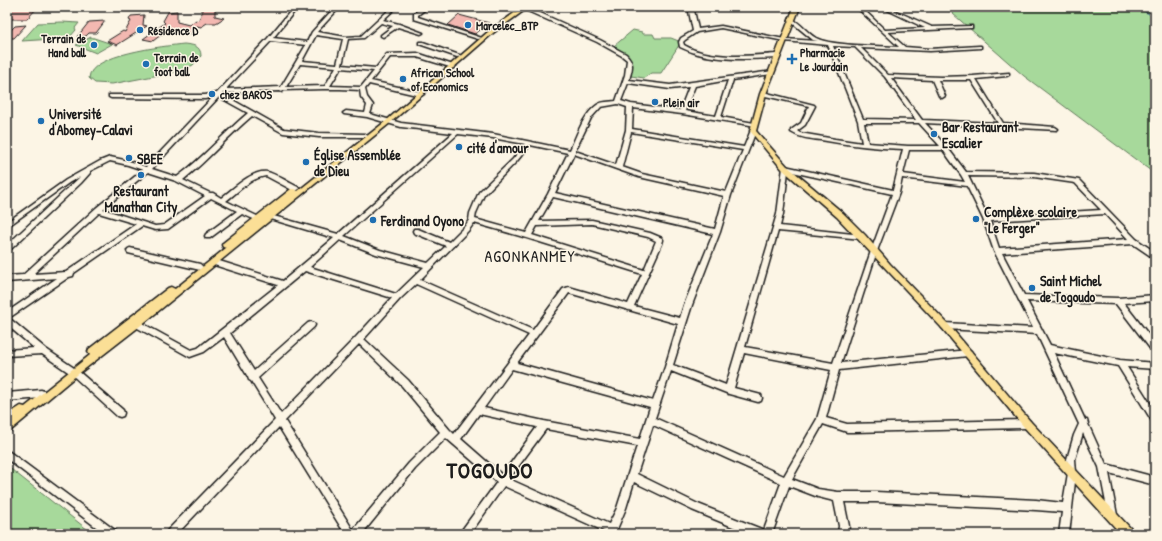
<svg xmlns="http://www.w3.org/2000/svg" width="1162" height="541" font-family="'Patrick Hand',sans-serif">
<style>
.green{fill:#a7d99b;stroke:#627a5c}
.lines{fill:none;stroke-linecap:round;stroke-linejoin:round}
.stream{stroke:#608d99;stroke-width:1.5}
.building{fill:#f3b8b1;stroke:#1c1c1c}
.minor-casing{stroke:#1c1c1c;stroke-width:3}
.major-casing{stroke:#1c1c1c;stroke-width:3}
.minor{fill:#fcf5e5;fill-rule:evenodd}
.major{fill:#fbdf96;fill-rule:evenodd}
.poi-dot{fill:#1f6fb2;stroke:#fcf5e5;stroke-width:1.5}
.labels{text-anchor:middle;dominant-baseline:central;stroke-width:3;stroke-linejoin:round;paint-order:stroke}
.far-poi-label{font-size:12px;font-weight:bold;fill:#1c1c1c;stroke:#fcf5e5;text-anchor:start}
.poi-label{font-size:14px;font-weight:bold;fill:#1c1c1c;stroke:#fcf5e5;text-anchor:start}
.quarter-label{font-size:16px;letter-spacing:1px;fill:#1c1c1c;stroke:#fcf5e5}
.near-district-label{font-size:22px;font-weight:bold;letter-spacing:1px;fill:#1c1c1c;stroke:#fcf5e5}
</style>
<rect width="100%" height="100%" fill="#fcf5e5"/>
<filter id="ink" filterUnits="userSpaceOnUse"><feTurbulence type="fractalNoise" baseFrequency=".025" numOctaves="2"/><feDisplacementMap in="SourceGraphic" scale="8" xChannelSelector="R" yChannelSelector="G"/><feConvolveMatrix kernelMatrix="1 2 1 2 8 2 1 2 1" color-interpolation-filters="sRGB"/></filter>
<g filter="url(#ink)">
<g class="green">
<path d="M945,7L1155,8V174L1024,76Z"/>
<path d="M62,22L79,23L75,28L76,30L69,38L22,41L38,23Z"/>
<path d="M633,30L642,32L643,34H653L655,38H671L681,42L661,73H651L644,78L631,76L629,70L630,59L614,46Z"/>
<path d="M91,37L112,44L96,53L76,45Z"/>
<path d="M184,44C192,45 201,45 201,56L193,65L180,71L112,84L95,83L89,78C90,54 165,46 184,44Z"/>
<path d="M7,466L88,530L84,534H7Z"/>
</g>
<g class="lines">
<path class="stream" d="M1137,7L1155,17"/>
</g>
<g class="building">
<path d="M7,7H38L27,19H7Z"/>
<path d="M202,7H215V16L224,18L216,23H207L201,27L197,26V30L191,34L170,28L153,41L143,39L165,23L163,21L168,12L177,11V22L189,25L196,20L198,21L202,13Z"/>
<path d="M144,15L143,25L147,26L117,45L107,41L123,31L125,32L131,21L129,20L131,16Z"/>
<path d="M459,15L489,23L475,34L448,25Z"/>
<path d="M105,21L96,33H89L86,36L77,37L89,22Z"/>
<path d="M26,25L14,38H7V34L15,26Z"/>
</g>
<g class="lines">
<g class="minor-casing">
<g id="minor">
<path d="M294,7H298L273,38L307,42L312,32L335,7H340L317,32L346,37L361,36L392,7H397L383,20L399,24L423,33L421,34L398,27L383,37L381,36V35L393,26L381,23L364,38L348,39L342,65L376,68L387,54L417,53L456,66L453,68L417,57H390L371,81L421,92L424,94L421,96L369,84L365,89L367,97L373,105L370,114L401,123L493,134L570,150C577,135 583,115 597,105C602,101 610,102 616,101L625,75L627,60L622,56L597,42L523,9V7H527L600,40L626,54C635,63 632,69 629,80L670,85L773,71L774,72L771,74L733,80L721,117L754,123L757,125L756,126L682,114L633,108L632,129L744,147L751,130H755L756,131L731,195L720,232L692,305L673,365L726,385L777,214L783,167L785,166L893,190L903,149C875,148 848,145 821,140C811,139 800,138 791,132V130L801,123L809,106L761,95V93L763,92L814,105L815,106L805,125L797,131L800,133L835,139L862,143L858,121L828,45L784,41L721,28L697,32L685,40L683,42L684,45C709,60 749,56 777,54L780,56L777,58C750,59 724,61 698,54C692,52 686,50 680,47L679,42L681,38L693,31L688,7H692L694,10L698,29L721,26L784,39L818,41L813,40L790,21V19H792C801,23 807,33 816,38C832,46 879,46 899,47L856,7H861L885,30L925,28L881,7H887L932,27L972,26V28H970L888,32L905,47L930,49L979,46H981V48L930,51L861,48L888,75L941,77L973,76L1009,73V75L1007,76L976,79L1003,123L1055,127L1058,129L1057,130L925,123L947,147L966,172L1034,173L1079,180L1136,239L1155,252V259L1133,244L1002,253L1024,295L1118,298L1155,295V301L1124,303L1155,343V352L1152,351L1116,304L1027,301L1050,345L1120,360L1155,363V369L1127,367L1155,411V422L1152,421L1118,366L1054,353L1085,420H1087L1088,424L1106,464L1155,477V485L1109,473L1117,515L1115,518L1112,520L1109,518L1099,467L1083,433L1075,459L1076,473L1069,534H1059L1062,512L1036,510L876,502H844L849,526L848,534H838L839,526L834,501L818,497L789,486L772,534H750L692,510L634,482L626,508L615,534H605L606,532L504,486L470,534H459L497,482L446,438L415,469L362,534H345L279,427L177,534H165L167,531L275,420L251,381L249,380L248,377L224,337L204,352L190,357L134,326L133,324L134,322L137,321L140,322L191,350L198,348L278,285L211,264L210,262L211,260L213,259L283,281L334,238L270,219L258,221L242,214L210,238H206L205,236L206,234L237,211L211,198L168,229L155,230L142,226L74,273L73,276L69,277L9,318L46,349L77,370L123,410L124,413L123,416L120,417L117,416L71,374L42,354L7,356V350L34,348L7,325V312L57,278L7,282V276L23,275L96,208L143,170L128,165L110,161L90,171V173L81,183L9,251L7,252V245L80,177L70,182L7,227V222L66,180L100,161L110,157L129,161L146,167L213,97L205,99L111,98L109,97V95H205L217,93L268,38ZM316,35L343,39L337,64L302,61ZM271,41L306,45L281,87L226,89ZM833,46L855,47L885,77L916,120L863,119ZM300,64L336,67L325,86L286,87ZM341,68L374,71L361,87L330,86ZM891,78L932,80L939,96L942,98L945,96L938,80H971L998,123L922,120ZM728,80L716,116L685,111L695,86ZM628,83L670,89L689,87L680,110L631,104L621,101ZM324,89H340L360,90L361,97L367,105L365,113L346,111L343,113L344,114L367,117L401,127L453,133L338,234L270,215L259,217L226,201C238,192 250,178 266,176L294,191H296L299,189L298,187C291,184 274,173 267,172C251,170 232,190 221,198L213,193H210L183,180C208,160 228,136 252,116L283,133L319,137H367L368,136L365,134L319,133L284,129L222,94L223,93L280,91L282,92L284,90ZM219,97L248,113C223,134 203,158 177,177L152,169ZM618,104L627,107L626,130L616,165L575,151L591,118L601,107ZM864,123H919L940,146H908L868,143ZM631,132L743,150L726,192L642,174L622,167ZM458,134L493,138L525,144L513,159L479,192L470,213L469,220L465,226L449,242L418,229H414L413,231L414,233L446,246L428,263L380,250L344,236ZM530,145L568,153L548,194L526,233L475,219L476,213L484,195L517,161ZM909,150H943L961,175L965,182L903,174ZM574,154L639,177L724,196L715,229L555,193ZM788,171L892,194L871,251L833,363L745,347L778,231L862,239L865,237L862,235L780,226L783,214ZM148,172L176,181L205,196L164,225L155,226L103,209ZM968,176L1034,177L1075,183L1101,210L988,217ZM902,178L967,186L983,219L994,251L1033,328L945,323L942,324L941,326L942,328L945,329L1037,334L1079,424L1074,435L1067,459L1068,473L1063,503L1036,500L876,492H838L818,489L792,479L823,424L847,432H854L1027,428L1030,427L1031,424L1030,421L1027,420L847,424L826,418L839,370L968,356L971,355L972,353L971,351L968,350L841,363L877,251L899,193ZM553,197L713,234L684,305L680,318L634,306L662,244L663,240L662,238L650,233L592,220L539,221ZM99,213L136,224L66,272L33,274ZM1105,214L1128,239L999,248L990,221ZM474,223L527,238L642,274L628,304L569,287L563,289L533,330L420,280L469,230ZM592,224L648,237L656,241L644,270L532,235L537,226ZM340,240L376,254L424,267L396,294L310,267ZM305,271L392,298L356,337L281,414L258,378L314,327L315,325L314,323L311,322L308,323L254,371L230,333ZM416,284L529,335L454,434L449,429L408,380L364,339L400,299ZM569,293L678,324L665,367L653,401L517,363ZM359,344L402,386L440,432L409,463L353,530L285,421ZM744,353L831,370L817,419L784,476L655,418L671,371L729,394L758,402L761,401L762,398L761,395L734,388ZM512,369L650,407L640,439L544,421L484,408ZM479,414L537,427L502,475L461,439ZM653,425L781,483L764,530L698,504L637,474ZM546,429L637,446L617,508L609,524L509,479Z"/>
<path d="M423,7H428L418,15V17L482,38L478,39L414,19V13Z"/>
<path d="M419,42H423L462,56L457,57L419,44Z"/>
<path d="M130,248L200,264L203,267L200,270L128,253L127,251L128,249Z"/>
<path d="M41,390L44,391L45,394L44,397L41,398L7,401V393Z"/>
<path d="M7,450L116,531L118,534H105L7,459Z"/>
</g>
</g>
<g class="major-casing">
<g id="major">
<path d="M523,7H529L493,33L390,123L140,326L77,375L10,431L7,432V415L21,406L25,407L90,355L88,352L89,349L168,288L171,287L175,289L226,248L223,247L222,245L223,243L291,189H294L298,191L386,121L489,31Z"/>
<path d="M794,7H800L766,94L756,131L787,166L843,213L865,235L890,264L948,324L1030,421L1132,530L1133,534H1121L1024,427L942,328L837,217L783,170L750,131L760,94Z"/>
</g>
</g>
<use href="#minor" class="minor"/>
<use href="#major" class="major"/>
</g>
</g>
<g class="poi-dot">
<circle cx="468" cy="25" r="4"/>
<circle cx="140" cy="30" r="4"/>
<circle cx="94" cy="45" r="4"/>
<path d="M790 53h4v4h4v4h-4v4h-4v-4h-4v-4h4z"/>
<circle cx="146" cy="64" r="4"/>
<circle cx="403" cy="79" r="4"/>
<circle cx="212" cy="94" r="4"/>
<circle cx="655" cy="102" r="4"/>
<circle cx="41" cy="121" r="4"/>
<circle cx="934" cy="134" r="4"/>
<circle cx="459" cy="147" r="4"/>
<circle cx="129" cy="158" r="4"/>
<circle cx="306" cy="162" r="4"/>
<circle cx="141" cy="175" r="4"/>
<circle cx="976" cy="219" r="4"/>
<circle cx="373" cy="220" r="4"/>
<circle cx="1032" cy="288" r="4"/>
</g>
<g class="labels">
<g class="far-poi-label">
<text x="476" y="25">Marcelec_BTP</text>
<text x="148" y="30">Résidence D</text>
<text x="86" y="38" text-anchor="end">Terrain de<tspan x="86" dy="14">Hand ball</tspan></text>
<text x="800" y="52">Pharmacie<tspan x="800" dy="14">Le Jourdain</tspan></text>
<text x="154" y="57">Terrain de<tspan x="154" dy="14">foot ball</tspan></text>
<text x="411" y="72">African School<tspan x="411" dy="14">of Economics</tspan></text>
<text x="220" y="94">chez BAROS</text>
<text x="663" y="102">Plein air</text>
</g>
<g class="poi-label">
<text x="49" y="113">Université<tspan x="49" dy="16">d'Abomey-Calavi</tspan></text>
<text x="942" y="126">Bar Restaurant<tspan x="942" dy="16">Escalier</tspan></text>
<text x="467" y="147">cité d'amour</text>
<text x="314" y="154">Église Assemblée<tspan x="314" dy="16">de Dieu</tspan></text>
<text x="137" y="158">SBEE</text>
<text x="141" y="190" text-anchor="middle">Restaurant<tspan x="141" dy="16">Manathan City</tspan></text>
<text x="984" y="211">Complèxe scolaire<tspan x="984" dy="16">"Le Ferger"</tspan></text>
<text x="381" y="220">Ferdinand Oyono</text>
<text x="1040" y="280">Saint Michel<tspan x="1040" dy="16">de Togoudo</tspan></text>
</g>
<g class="quarter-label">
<text x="530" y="256">AGONKANMEY</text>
</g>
<g class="near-district-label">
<text x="490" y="470">TOGOUDO</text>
</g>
</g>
<rect width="1162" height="541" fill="none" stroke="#fcf5e5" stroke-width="24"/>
<rect x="12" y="12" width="1138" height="517" fill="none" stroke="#1c1c1c" stroke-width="1.5" filter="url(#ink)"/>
</svg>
